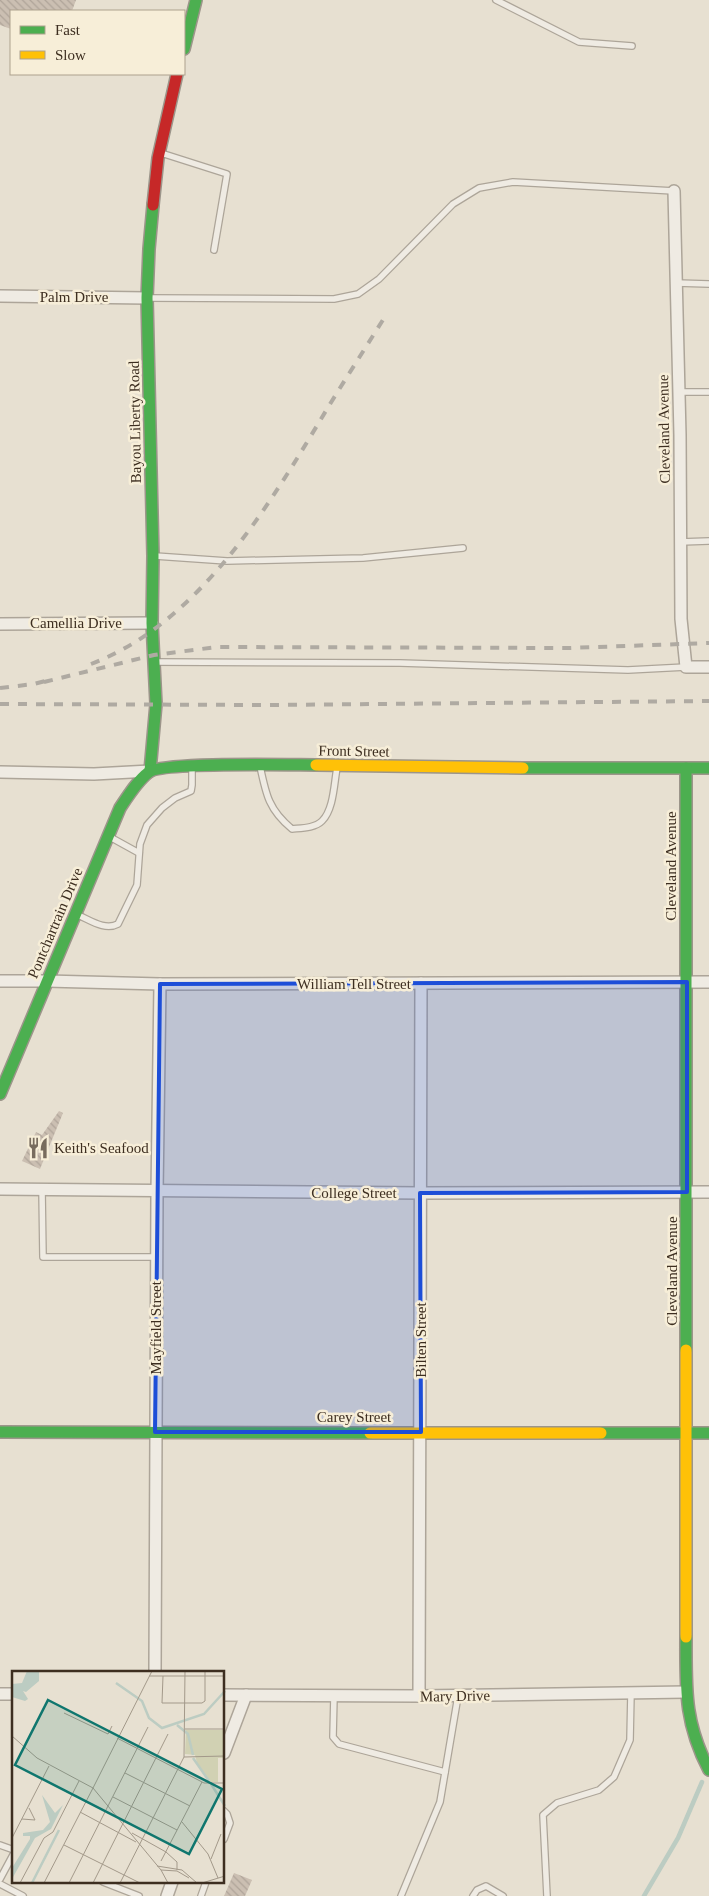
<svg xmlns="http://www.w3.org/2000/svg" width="709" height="1896" font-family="'Times New Roman',serif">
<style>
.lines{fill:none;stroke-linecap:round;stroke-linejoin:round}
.stream{stroke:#bcccc2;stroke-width:4.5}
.building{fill:url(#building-back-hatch)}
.lane-casing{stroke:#ada599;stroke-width:8}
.street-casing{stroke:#ada599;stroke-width:14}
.fast-casing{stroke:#9c958a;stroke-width:14}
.slow-casing{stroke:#9c958a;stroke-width:14}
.jam-casing{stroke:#9c958a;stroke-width:14}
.lane{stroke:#efebe3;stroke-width:5.5}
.street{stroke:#efebe3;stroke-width:11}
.fast{stroke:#4caf50;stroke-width:11}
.slow{stroke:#ffc107;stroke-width:11}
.jam{stroke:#c62828;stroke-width:11}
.rail{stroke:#afaaa2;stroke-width:4;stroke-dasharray:9 9;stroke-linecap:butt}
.marked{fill:#1d4ed8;fill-opacity:0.2;stroke:#1d4ed8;stroke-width:4;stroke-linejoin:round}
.labels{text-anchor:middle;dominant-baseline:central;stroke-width:5;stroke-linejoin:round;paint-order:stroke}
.street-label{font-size:15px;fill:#3d2e20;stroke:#f7eed8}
.poi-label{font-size:15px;fill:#3d2e20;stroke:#f7eed8;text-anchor:start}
.inset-river{fill:none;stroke:#bcccc2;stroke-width:2.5}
.inset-road{fill:none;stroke:#a3998a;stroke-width:1}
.view{fill:#0f766e;fill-opacity:0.15;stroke:#0f766e;stroke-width:2.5}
.inset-edge{fill:none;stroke:#3d2e20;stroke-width:2.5}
</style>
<defs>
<pattern id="building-back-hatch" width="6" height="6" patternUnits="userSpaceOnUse" patternTransform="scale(1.25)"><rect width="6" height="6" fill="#cbbfb2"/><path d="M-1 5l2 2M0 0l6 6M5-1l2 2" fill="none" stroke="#afa499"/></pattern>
</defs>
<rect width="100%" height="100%" fill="#e7e0d1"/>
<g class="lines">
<path class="stream" d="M644,1896L678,1838L702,1782"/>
</g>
<g class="building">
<path d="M0,0H76L72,11H11V29L0,25Z"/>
<path d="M59,1111L63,1113L40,1169L22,1161L36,1132L42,1135Z"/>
<path d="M234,1873L252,1880L245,1896H224Z"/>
</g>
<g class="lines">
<g class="lane-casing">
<g id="lane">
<path d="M496,0L579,42L632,46"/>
<path d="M161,153L227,174L214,250"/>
<path d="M676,283L709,284"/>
<path d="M149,298L334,299L358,294L379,279L453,204L479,188L513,182L674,191"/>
<path d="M679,392H709"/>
<path d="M680,542L709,541"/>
<path d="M155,556L227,561L363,558L463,548"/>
<path d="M156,662L400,663L628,670L686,667"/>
<path d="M260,766C266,795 269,810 292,829C302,828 315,828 322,821C334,809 334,783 337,768"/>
<path d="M110,837L139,853"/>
<path d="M78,915C90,920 105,931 118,924L137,885L140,844L147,825L162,808L175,798L191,791L192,785V768"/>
<path d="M42,1190L43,1257H156"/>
<path d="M334,1696L333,1737L339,1744L445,1772"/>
<path d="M224,1811L227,1814L230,1823L224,1839"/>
<path d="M0,1845L14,1850"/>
<path d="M0,1879L14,1853"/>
<path d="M103,1882L139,1896"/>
<path d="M0,1884L23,1896"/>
<path d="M201,1896L206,1882"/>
<path d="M401,1896L440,1802L458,1696"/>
<path d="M473,1896L477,1890L486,1886L503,1896"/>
<path d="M547,1896L543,1815L557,1803L599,1790L614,1777L630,1740L631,1693"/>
</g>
</g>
<g class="street-casing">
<g id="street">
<path d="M674,191L680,435L681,619L686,667H709"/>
<path d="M0,296L147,298"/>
<path d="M0,624L152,623"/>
<path d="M0,772L94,774L150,771"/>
<path d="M0,981H47L160,984L709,982"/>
<path d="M0,1189L420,1193L709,1192"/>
<path d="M155,1672L157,1192L160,984"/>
<path d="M0,1694H14"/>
<path d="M224,1695L419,1696L686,1692"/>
<path d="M419,1696L421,983"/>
<path d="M224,1753L246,1695"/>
<path d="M167,1896L172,1882"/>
</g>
</g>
<g class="fast-casing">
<g id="fast">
<path d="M184,49L196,0"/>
<path d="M523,768H709"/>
<path d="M686,768V1350"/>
<path d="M150,771L156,704L152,623L153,556L147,298L149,249L153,205"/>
<path d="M0,1094L120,808C128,796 137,781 149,772C162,762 291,765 316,765"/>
<path d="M0,1432L370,1433"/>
<path d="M601,1433H709"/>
<path d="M686,1637C686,1689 684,1722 709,1770"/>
</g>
</g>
<g class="slow-casing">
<g id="slow">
<path d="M316,765L523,768"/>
<path d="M686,1350V1637"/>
<path d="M370,1433H601"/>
</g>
</g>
<g class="jam-casing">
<path id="jam" d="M153,205L158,158L177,74"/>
</g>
<use href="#lane" class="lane"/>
<use href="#street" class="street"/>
<use href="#fast" class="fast"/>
<use href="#slow" class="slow"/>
<use href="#jam" class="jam"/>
<g class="rail">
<path d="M91,664C200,623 270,504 327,409C346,378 366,347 386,315"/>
<path d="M44,682L154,655L217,647L569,648L709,643"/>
<path d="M0,688L34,684L49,680"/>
<path d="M0,704L267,705L709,701"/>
</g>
</g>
<path class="marked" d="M687,982V1192L420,1193L421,1432H155L160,984Z"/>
<defs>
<g id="restaurant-bare" transform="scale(1.725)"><path d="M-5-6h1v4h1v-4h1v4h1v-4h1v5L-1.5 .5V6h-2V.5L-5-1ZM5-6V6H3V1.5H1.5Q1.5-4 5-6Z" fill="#786c5e" stroke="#f7eed8" stroke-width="2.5" paint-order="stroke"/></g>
</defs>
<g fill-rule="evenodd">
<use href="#restaurant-bare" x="38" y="1148"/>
</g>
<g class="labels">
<g class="street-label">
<text x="74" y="297">Palm Drive</text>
<text transform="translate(135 422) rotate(-91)">Bayou Liberty Road</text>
<text transform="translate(664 429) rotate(-91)">Cleveland Avenue</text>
<text x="76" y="623">Camellia Drive</text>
<text transform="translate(354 751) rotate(1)">Front Street</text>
<text transform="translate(671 866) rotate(-90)">Cleveland Avenue</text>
<text transform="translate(55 923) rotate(-67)">Pontchartrain Drive</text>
<text x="354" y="984">William Tell Street</text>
<text x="354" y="1193">College Street</text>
<text transform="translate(672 1271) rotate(-90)">Cleveland Avenue</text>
<text transform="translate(156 1328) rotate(-90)">Mayfield Street</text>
<text transform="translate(421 1340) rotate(-90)">Bilten Street</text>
<text x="354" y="1417">Carey Street</text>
<text transform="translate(455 1696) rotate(-1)">Mary Drive</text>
</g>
<g class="poi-label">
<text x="54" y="1148">Keith's Seafood</text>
</g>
</g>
<g transform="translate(12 1671)">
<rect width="212" height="212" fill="#e7e0d1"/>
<path d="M174,59H212V87H206V111H199L185,92L183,84L173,83Z" fill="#d1d1b3"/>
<path d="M15,0H27V10L14,21L11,20L16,28L13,30L0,26V13L10,12ZM30,124L43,142L51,134L39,158L23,167L0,208V197L18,168V165H11V162L31,159L38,151Z" fill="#bcccc2"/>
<path class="inset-river" d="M104,12L130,30L137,47L150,57L192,43L213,20M165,54L176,63L181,84M181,87L197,110M199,113L213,135M20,212L47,159"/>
<path class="inset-road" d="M137,5H213M151,5L150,32H190L193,30V0M52,42L96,63L100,55M173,58H213M0,65L25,87L81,117L149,199L156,212M105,67L192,112H213M172,86L213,85M113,102L178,135M81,117L140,0M101,126L165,159M68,141L124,171M10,148L23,149L17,137M170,151L196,183L206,207M120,162L154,181L165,191V199M0,167L37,95M52,174L128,212M199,188L209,163M149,190L190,111M145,195L170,199L185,212M149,199L165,200L177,207M8,212L32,167L41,161L67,110M32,212L81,117M57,212L136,56M81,212L156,63M108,212L172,86L173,0M190,212L213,205"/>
<path class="view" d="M36,29L210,118L177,183L3,94Z"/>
<rect width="212" height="212" class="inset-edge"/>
</g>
<rect x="10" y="10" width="175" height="65" fill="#f7eed8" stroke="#ada18e"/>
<rect x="20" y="26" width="25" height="8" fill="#4caf50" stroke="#ada18e"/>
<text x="55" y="35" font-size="15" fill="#3d2e20">Fast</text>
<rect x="20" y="51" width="25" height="8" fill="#ffc107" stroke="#ada18e"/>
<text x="55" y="60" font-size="15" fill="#3d2e20">Slow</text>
</svg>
